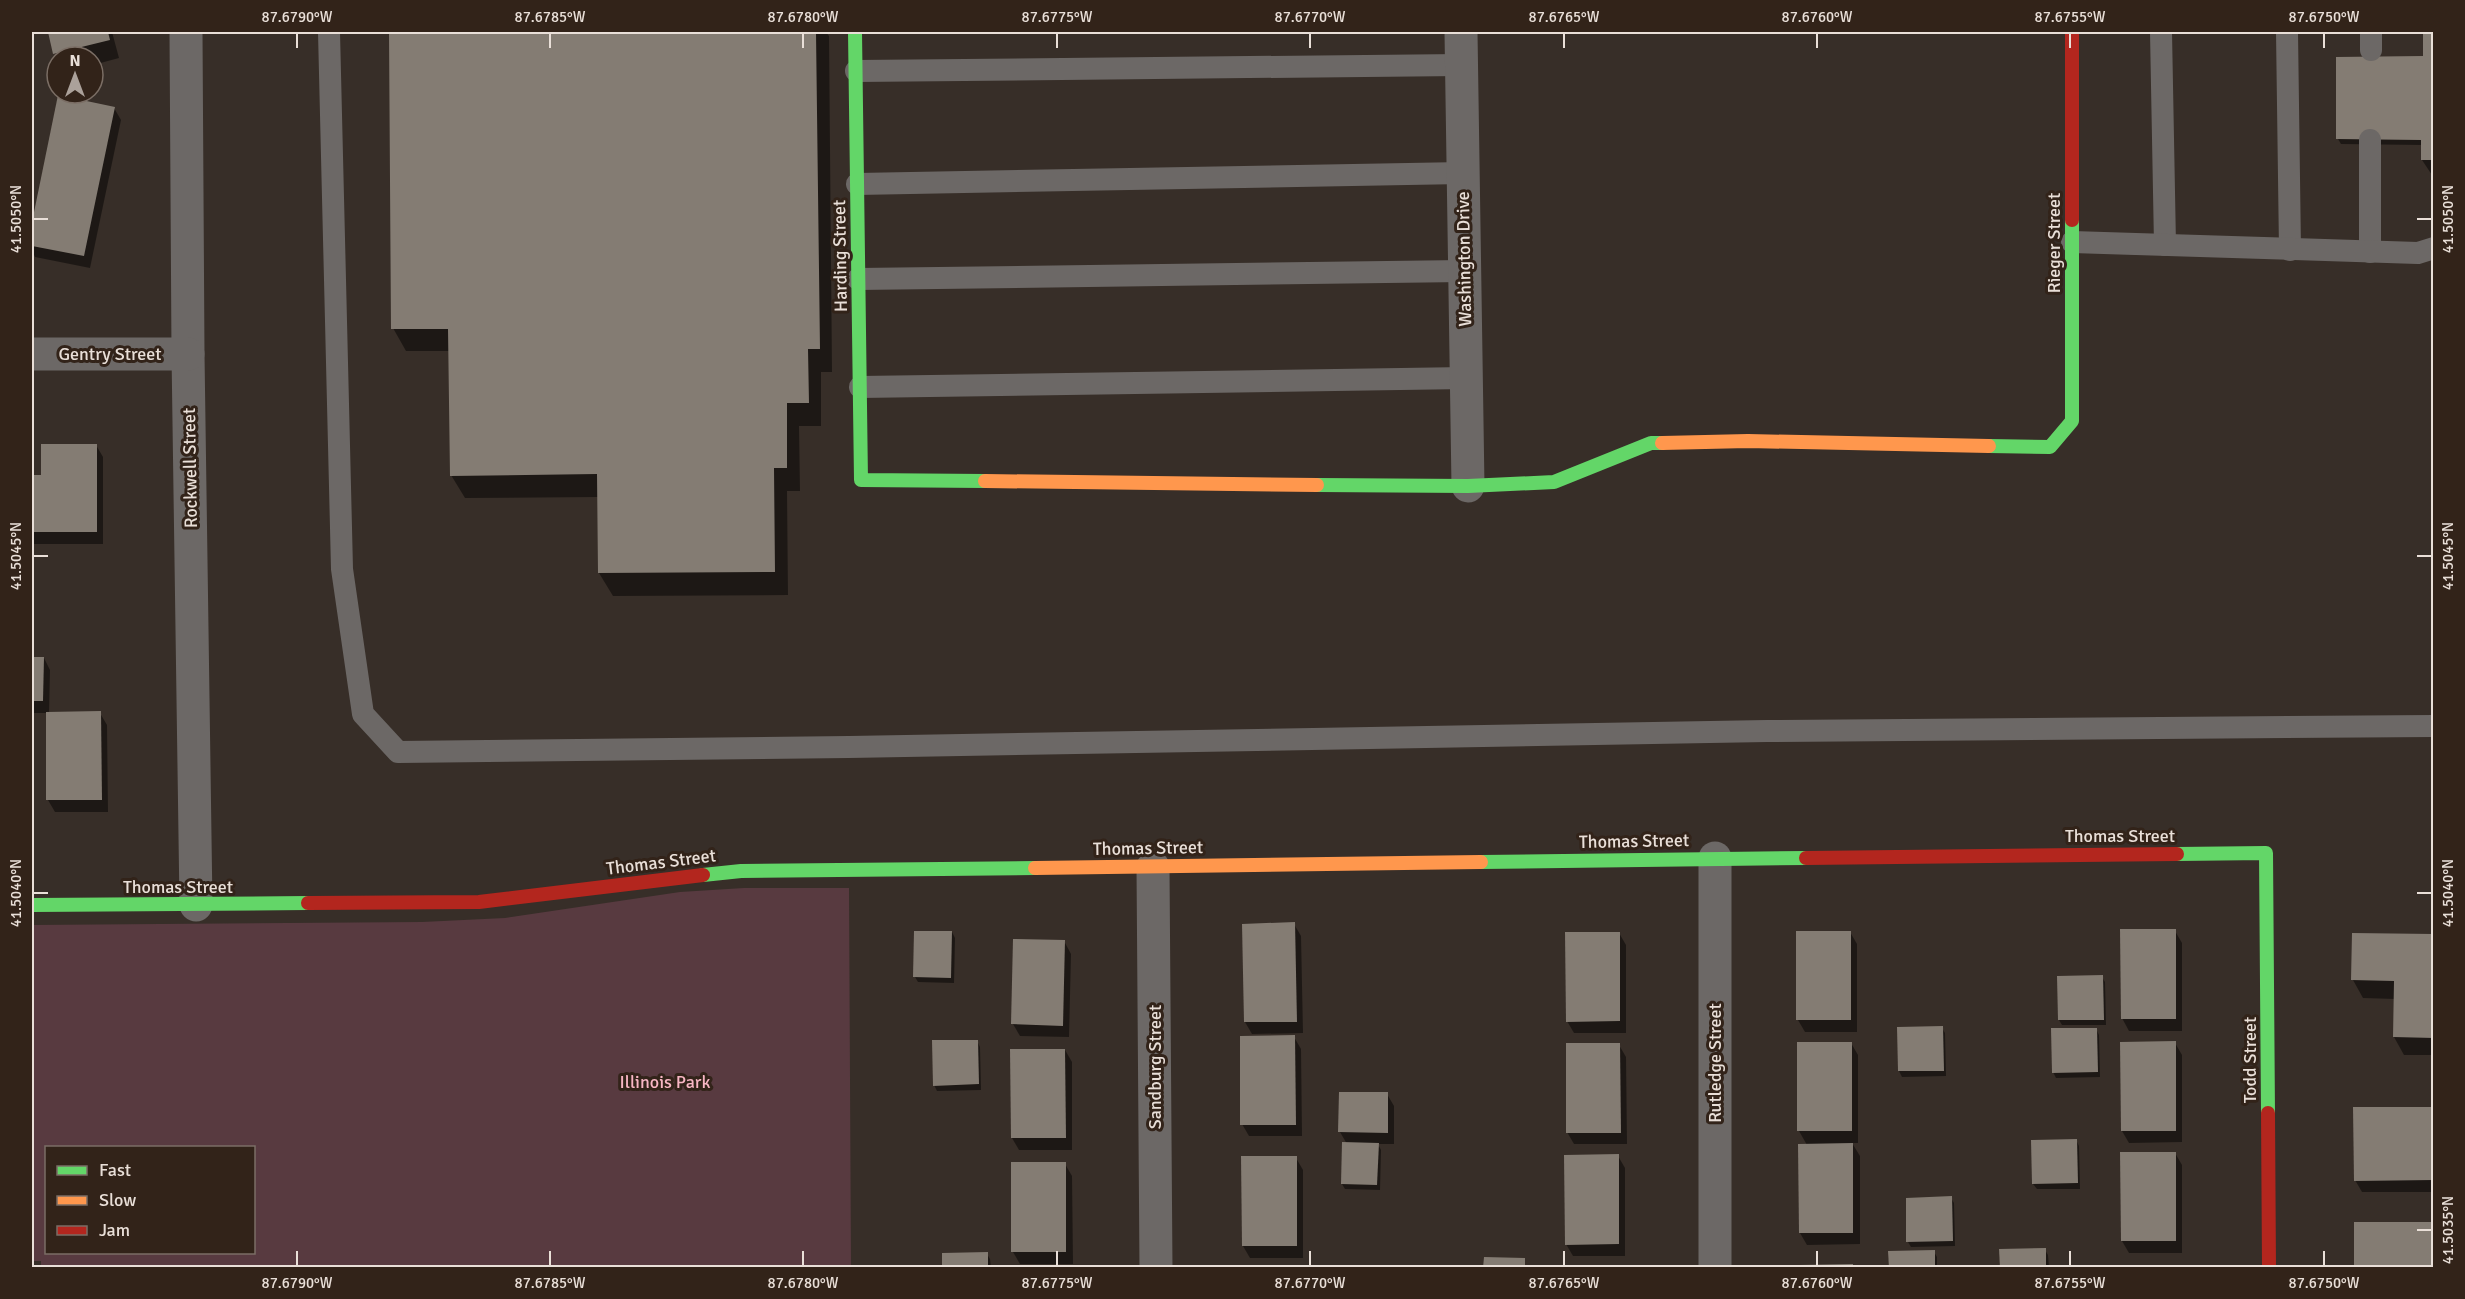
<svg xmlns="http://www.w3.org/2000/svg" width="2465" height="1299" font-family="Signika,sans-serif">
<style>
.green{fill:#583a40;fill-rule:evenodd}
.shadow{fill:#0007}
.building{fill:#847c73}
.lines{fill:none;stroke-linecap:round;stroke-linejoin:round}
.lane{stroke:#6c6866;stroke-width:22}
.street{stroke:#6c6866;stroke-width:33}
.fast{stroke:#63d668;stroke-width:14}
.slow{stroke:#ff974d;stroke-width:14}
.jam{stroke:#b3261e;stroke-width:14}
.ticks{fill:none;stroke:#e9dfd8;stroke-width:2}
.labels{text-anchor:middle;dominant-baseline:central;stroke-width:6;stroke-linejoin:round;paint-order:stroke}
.street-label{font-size:18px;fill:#e9dfd8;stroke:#322319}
.park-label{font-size:18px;fill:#f8b6c4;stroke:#322319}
.neatline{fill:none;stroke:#e9dfd8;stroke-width:2}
.ticks-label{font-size:15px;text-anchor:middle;fill:#e9dfd8}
</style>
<rect width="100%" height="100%" fill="#372e28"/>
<path class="green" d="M744,888H849L851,1267H41V1261H32V925L422,922L505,918L680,892ZM46,1148H254V1252H46Z"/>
<g class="shadow">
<path d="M49,32H112L119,58L93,65V57H57Z"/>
<path d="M390,32H826L829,36L832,372H821V426H799L800,491H787L788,595L613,596L599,573L598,497L465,498L451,475L450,351H406L393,328Z"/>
<path d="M2425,32H2434V178L2422,160L2423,145L2341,144L2338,139L2424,58Z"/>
<path d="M59,96L114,108L121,120L90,268L35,257L32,250V229Z"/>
<path d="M96,445L103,457V544H32V476H43Z"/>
<path d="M32,658H44L50,670L49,714L100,713L107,725L108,812H55L48,800L47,713H32Z"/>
<path d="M1294,924L1301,936L1303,1033L1252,1034L1245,1022Z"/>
<path d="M2175,931L2182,943V1031H2129L2122,1018Z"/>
<path d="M952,932L955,938L954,983L918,982L915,977Z"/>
<path d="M1850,932L1857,944V1032H1805L1798,1020Z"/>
<path d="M1619,933L1626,945V1033H1574L1567,1021Z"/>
<path d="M2353,935L2434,936V1055H2404L2394,1037L2395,999L2363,998L2353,980Z"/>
<path d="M1064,941L1071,954L1069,1037L1020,1036L1013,1024Z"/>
<path d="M2102,977L2105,982L2106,1025H2062L2059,1020Z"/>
<path d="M1898,1028H1942L1945,1033L1946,1076L1902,1077L1899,1071Z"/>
<path d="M2096,1029L2099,1035L2100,1077L2056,1078L2053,1072Z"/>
<path d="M1294,1037L1301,1049L1302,1136H1249L1242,1124Z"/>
<path d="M977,1041L980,1047L981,1090L937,1091L934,1085Z"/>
<path d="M1799,1043H1851L1858,1055V1143H1852L1860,1156V1244L1807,1245L1800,1233L1807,1145L1799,1131Z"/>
<path d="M2122,1043H2175L2182,1055V1142L2129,1143L2122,1131Z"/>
<path d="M1619,1045L1626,1057L1627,1144H1574L1567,1132Z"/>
<path d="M1065,1050L1072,1062V1150H1019L1012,1138Z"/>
<path d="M1387,1094L1394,1106V1144H1378L1381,1150L1380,1190L1345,1189L1342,1184L1347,1144L1340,1132Z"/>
<path d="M2434,1108V1192H2362L2355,1180Z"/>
<path d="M2076,1140L2079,1146L2080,1189H2037L2033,1184Z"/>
<path d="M2175,1153L2182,1165V1253H2129L2122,1241Z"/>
<path d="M1618,1156L1625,1168V1256H1573L1566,1244Z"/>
<path d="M1296,1158L1303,1170V1258H1250L1243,1246Z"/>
<path d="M1065,1164L1072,1176L1073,1264H1020L1013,1252Z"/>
<path d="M1951,1198L1954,1203L1955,1246L1911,1247L1908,1242Z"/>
<path d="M2045,1250L2048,1255L2049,1268H2001Z"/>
<path d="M1934,1252L1937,1257V1268H1890Z"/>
<path d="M987,1254L990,1259L991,1268H944Z"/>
</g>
<g class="building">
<path d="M48,32H108L110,40L53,54Z"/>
<path d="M389,32H816L820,349H808L809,403H787V468H774L775,572L598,573L597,474L450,476L448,329H391Z"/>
<path d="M2423,32H2434V160H2421V140L2336,139V57L2423,56Z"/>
<path d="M58,95L115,107L84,256L32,246V222Z"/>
<path d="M41,444H97V532H32V475H41Z"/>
<path d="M32,657H44L43,701H32Z"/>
<path d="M101,711L102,800H46V712Z"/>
<path d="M1295,922L1297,1022H1244L1242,924Z"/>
<path d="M2120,929H2176V1019H2121Z"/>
<path d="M914,931H952L951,978L913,977Z"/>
<rect x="1796" y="931" width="55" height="89"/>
<path d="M1565,932H1620V1021L1566,1022Z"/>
<path d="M2352,933L2434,934V1038L2393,1037L2394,981L2351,980Z"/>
<path d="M1013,939L1065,940L1063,1026L1011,1024Z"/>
<path d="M2103,975L2104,1020H2058L2057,976Z"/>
<path d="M1943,1026L1944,1071H1898L1897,1027Z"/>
<path d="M2051,1028H2097L2098,1072L2052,1073Z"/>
<path d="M1295,1035L1296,1125H1240V1036Z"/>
<path d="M932,1040H978L979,1084L933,1086Z"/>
<path d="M2176,1041V1131H2121L2120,1042Z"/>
<rect x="1797" y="1042" width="55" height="89"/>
<path d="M1566,1043H1620L1621,1133H1566Z"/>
<path d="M1010,1049H1065L1066,1138H1011Z"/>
<path d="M1339,1092H1388V1133L1338,1132Z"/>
<path d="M2353,1107H2434V1180L2354,1181Z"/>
<path d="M2077,1139L2078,1183L2032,1184L2031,1140Z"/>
<path d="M1342,1142L1379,1143L1377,1185L1341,1184Z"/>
<path d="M1853,1143V1233H1799L1798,1144Z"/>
<path d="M2120,1152H2176V1241H2121Z"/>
<path d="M1619,1154V1244L1565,1245L1564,1155Z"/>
<path d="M1241,1156H1297V1246H1242Z"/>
<rect x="1011" y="1162" width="55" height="90"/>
<path d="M1952,1196L1953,1241L1906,1242V1198Z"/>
<rect x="2354" y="1222" width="80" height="46"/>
<path d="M2046,1248V1268H2000L1999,1249Z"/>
<path d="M1935,1250V1268H1889L1888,1251Z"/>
<path d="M988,1252V1268H942V1253Z"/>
<path d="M1484,1257L1525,1258V1268H1483Z"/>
<path d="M1853,1264V1268H1799V1265Z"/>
<rect x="2121" y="1265" width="55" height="3"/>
</g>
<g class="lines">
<g class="lane">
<path d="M329,32L342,569L363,714L398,752L849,747L1767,731L2434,726"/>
<path d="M2161,32L2165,245"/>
<path d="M2287,32L2290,250"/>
<path d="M2371,50V32"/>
<path d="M856,71L1461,65"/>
<path d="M2370,140V252"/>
<path d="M857,184L1463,173"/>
<path d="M2072,242L2418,253L2434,248"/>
<path d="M858,279L1464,271"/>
<path d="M860,387L1466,378"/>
</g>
<g class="street">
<path d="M186,32L188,354L196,905"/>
<path d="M1461,32L1468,486"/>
<path d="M32,354H188"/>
<path d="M1715,858V1268"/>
<path d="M1153,867L1156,1268"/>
</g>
<g class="fast">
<path d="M855,32L861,480L985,481"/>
<path d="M1989,446L2050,447L2072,421V220"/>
<path d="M1317,485L1468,486L1554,482L1651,443H1662"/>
<path d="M2177,854L2266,853L2268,1113"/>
<path d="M1481,862L1806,858"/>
<path d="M703,875L741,871L1035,868"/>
<path d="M32,905L308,903"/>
</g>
<g class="slow">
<path d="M1662,443L1748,441L1989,446"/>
<path d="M985,481L1317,485"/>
<path d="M1035,868L1481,862"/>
</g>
<g class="jam">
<path d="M2072,32V220"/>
<path d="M1806,858L2177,854"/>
<path d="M308,903L479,902L703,875"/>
<path d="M2268,1113L2269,1268"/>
</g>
</g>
<path class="ticks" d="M297,33V48M550,33V48M803,33V48M1057,33V48M1310,33V48M1564,33V48M1817,33V48M2070,33V48M2324,33V48M33,219H48M2417,219H2432M33,556H48M2417,556H2432M33,893H48M2417,893H2432M2417,1230H2432M297,1251V1266M550,1251V1266M803,1251V1266M1057,1251V1266M1310,1251V1266M1564,1251V1266M1817,1251V1266M2070,1251V1266M2324,1251V1266"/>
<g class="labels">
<g class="street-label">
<text transform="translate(2054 243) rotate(-90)">Rieger Street</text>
<text transform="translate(840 256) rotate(-91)">Harding Street</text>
<text transform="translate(1464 259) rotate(-91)">Washington Drive</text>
<text x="110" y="354">Gentry Street</text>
<text transform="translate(190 468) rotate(-91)">Rockwell Street</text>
<text x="2120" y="836">Thomas Street</text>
<text transform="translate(1634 841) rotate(-1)">Thomas Street</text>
<text transform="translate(1148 848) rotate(-1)">Thomas Street</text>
<text transform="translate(661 862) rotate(-7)">Thomas Street</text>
<text x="178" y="887">Thomas Street</text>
<text transform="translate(2250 1060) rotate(-90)">Todd Street</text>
<text transform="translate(1715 1063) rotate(-90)">Rutledge Street</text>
<text transform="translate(1155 1067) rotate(-90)">Sandburg Street</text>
</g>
<g class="park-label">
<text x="665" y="1082">Illinois Park</text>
</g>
</g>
<rect width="2465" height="1299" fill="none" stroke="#322319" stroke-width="66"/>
<rect x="45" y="1146" width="210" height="108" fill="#322319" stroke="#7b6e65" stroke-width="1.5"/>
<rect x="57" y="1166" width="30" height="9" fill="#63d668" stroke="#7b6e65" stroke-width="1.5"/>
<text x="99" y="1176" font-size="18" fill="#e9dfd8">Fast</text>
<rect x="57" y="1196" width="30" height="9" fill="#ff974d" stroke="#7b6e65" stroke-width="1.5"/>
<text x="99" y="1206" font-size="18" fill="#e9dfd8">Slow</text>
<rect x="57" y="1226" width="30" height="9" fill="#b3261e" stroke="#7b6e65" stroke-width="1.5"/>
<text x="99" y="1236" font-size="18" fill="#e9dfd8">Jam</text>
<g transform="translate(75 75)"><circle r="28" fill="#322319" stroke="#7b6e65" stroke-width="1.5"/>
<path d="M0-4.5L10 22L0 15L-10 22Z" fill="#aba19a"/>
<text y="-9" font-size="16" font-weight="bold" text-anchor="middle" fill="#e9dfd8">N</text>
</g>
<rect x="33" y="33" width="2399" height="1233" class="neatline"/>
<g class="ticks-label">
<text x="297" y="22">87.6790°W</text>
<text x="550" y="22">87.6785°W</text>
<text x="803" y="22">87.6780°W</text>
<text x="1057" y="22">87.6775°W</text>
<text x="1310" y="22">87.6770°W</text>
<text x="1564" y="22">87.6765°W</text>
<text x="1817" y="22">87.6760°W</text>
<text x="2070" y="22">87.6755°W</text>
<text x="2324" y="22">87.6750°W</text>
<text transform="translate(16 219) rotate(-90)" y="5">41.5050°N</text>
<text transform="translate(2448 219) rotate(-90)" y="5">41.5050°N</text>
<text transform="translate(16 556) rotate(-90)" y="5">41.5045°N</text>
<text transform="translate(2448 556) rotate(-90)" y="5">41.5045°N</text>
<text transform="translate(16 893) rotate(-90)" y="5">41.5040°N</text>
<text transform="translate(2448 893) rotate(-90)" y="5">41.5040°N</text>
<text transform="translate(2448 1230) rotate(-90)" y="5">41.5035°N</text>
<text x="297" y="1288">87.6790°W</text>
<text x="550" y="1288">87.6785°W</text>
<text x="803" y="1288">87.6780°W</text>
<text x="1057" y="1288">87.6775°W</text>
<text x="1310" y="1288">87.6770°W</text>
<text x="1564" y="1288">87.6765°W</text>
<text x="1817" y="1288">87.6760°W</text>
<text x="2070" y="1288">87.6755°W</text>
<text x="2324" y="1288">87.6750°W</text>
</g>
</svg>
